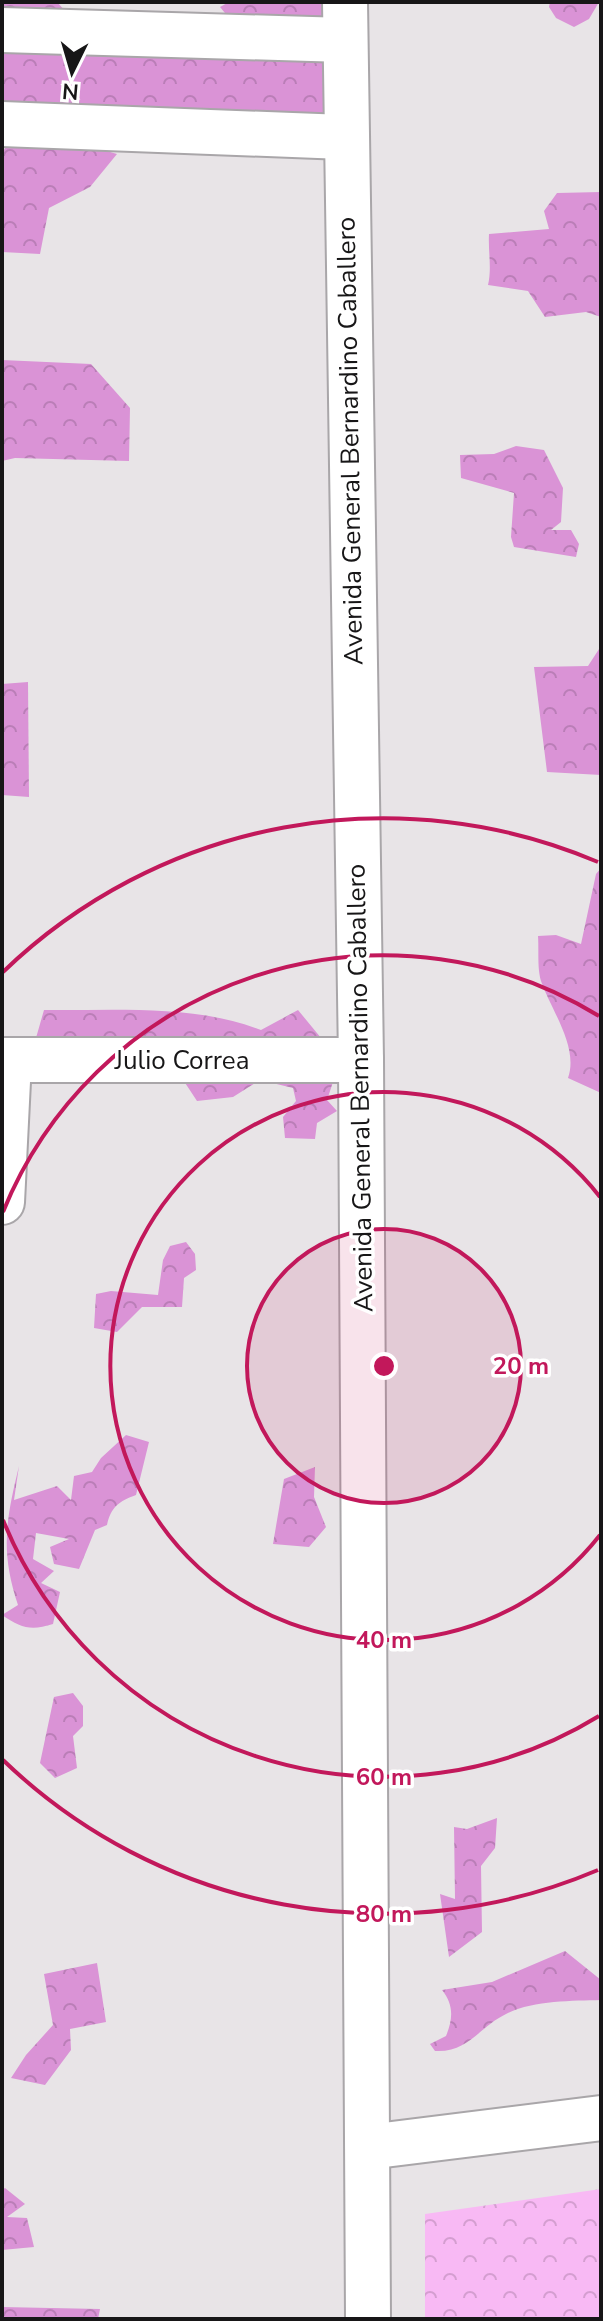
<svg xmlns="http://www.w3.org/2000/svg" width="603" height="2321" font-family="'Nunito Sans',sans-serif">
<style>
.forest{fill:url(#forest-crowns)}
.park{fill:url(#park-crowns)}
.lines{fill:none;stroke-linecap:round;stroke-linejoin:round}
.minor-casing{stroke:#a9a6a9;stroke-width:48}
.secondary-casing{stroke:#a9a6a9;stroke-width:48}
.primary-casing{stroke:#a9a6a9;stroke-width:48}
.minor{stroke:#fff;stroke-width:44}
.secondary{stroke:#fff;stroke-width:44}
.primary{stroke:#fff;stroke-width:44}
.ring{fill:none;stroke:#c2185b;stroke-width:4}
.labels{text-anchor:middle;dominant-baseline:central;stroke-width:7;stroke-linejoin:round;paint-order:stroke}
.street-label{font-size:26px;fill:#171617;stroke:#fff}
.centre{fill:#c2185b;stroke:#fff;stroke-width:4}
.ring-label{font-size:24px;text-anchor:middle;font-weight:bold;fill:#c2185b;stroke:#fff;stroke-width:7;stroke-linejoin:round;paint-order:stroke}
</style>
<defs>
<pattern id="forest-crowns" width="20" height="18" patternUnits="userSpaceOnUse" patternTransform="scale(2)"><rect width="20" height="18" fill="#da93d6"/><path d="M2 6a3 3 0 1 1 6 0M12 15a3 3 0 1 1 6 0" fill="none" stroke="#ba7eb7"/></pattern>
<pattern id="park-crowns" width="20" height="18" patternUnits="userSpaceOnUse" patternTransform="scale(2)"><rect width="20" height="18" fill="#f8b9f4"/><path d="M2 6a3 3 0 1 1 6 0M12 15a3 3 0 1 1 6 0" fill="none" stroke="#d49ed0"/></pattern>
</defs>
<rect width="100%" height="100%" fill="#e8e4e7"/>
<g class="forest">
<path d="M2,2H57L66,12L2,30Z"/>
<path d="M229,2H323L322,16L245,37L220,7Z"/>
<path d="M550,2H599L589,19L574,27L556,18L549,7Z"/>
<path d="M2,36L345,40L344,137L2,124Z"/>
<path d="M58,137L117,154L90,187L49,208L40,254L2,252V153L11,139Z"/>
<path d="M601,192V317L586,312L545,317L528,291L488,285C492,268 488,252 489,234L549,229L544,211L557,193Z"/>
<path d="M2,360L91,364L130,408L129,461L15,458L2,461Z"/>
<path d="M516,446L544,450L563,488L561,522L551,530H571L579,544L576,557L514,547L511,537L514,493L461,478L460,455L494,454Z"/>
<path d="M601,646V775L547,772L534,667L588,666Z"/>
<path d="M28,682L29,797L2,795V684Z"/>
<path d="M601,868V1093L568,1078C579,1047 551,1010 541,981C537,968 539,950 538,936L556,935L581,944L596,874Z"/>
<path d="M44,1010C115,1011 194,1004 261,1030L298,1010L340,1061L327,1100L337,1111L317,1123L315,1139L285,1138L283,1117L296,1101L293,1088L260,1080L233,1097L197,1101L170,1060L36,1038Z"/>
<path d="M186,1242L195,1254L196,1270L184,1278L182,1307H142L117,1332L94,1328L96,1294L111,1291L158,1295L163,1260L170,1246Z"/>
<path d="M126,1435L149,1442L136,1495C119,1501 111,1507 107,1525L95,1530L79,1569L54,1564L50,1547L69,1539L36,1533L33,1559L54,1571L41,1583L60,1592L53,1624C31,1631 21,1628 2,1615L18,1605C0,1551 6,1520 19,1466L14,1500L57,1486L71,1500L74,1476L92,1472L101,1458Z"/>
<path d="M315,1467L314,1497L326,1527L309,1547L273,1544L284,1479Z"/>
<path d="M73,1693L83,1706V1726L73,1736L77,1768L55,1778L40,1763L54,1697Z"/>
<path d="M497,1818L495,1848L481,1866L482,1932L449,1957L440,1894L455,1899L454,1827L467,1829Z"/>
<path d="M565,1951L601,1980V2000C572,2001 533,2000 506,2014C479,2027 468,2053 435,2051L430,2044L446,2036C453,2019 454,2005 442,1990L492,1982Z"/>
<path d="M97,1963L106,2022L70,2029L71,2050L45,2085L11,2078L26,2055L53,2025L44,1974Z"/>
<path d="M5,2188L25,2204L7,2217L27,2218L34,2247L2,2250V2190Z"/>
<path d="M2,2307L100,2309L98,2319H2Z"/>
</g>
<path class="park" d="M601,2189V2319H425V2214Z"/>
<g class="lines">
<g class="minor-casing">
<g id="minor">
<path d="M2,1060H361"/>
<path d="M2,1202L9,1061"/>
</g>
</g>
<g class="secondary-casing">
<g id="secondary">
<path d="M2,30L345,40"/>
<path d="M2,124L344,137"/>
<path d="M368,2147L601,2118"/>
</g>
</g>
<g class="primary-casing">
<path id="primary" d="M345,2L361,1060L368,2319"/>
</g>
<use href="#minor" class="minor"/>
<use href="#secondary" class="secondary"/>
<use href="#primary" class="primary"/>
</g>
<circle cx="384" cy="1366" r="137" fill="#c2185b" fill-opacity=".12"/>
<g class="ring">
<circle cx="384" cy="1366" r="137"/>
<path d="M600 1535A274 274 0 1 1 600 1197"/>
<path d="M599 1716A411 411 0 0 1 3 1520M3 1212A411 411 0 0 1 599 1016"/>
<path d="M598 1870A548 548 0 0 1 3 1760M3 972A548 548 0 0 1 598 862"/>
</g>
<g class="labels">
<g class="street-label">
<text transform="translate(350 441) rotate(-91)">Avenida General Bernardino Caballero</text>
<text x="182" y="1060">Julio Correa</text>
<text transform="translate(360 1088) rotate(-91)">Avenida General Bernardino Caballero</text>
</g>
</g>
<circle cx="384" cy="1366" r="12" class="centre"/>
<g class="ring-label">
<text x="521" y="1374">20 m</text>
<text x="384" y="1648">40 m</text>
<text x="384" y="1785">60 m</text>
<text x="384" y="1922">80 m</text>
</g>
<rect width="603" height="2321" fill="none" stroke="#171617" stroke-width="8"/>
<g transform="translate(72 72) rotate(185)" stroke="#ffffff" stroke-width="6" paint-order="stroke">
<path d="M0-6L14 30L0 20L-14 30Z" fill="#171617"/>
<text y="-12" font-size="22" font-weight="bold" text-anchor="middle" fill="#171617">N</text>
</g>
</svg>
